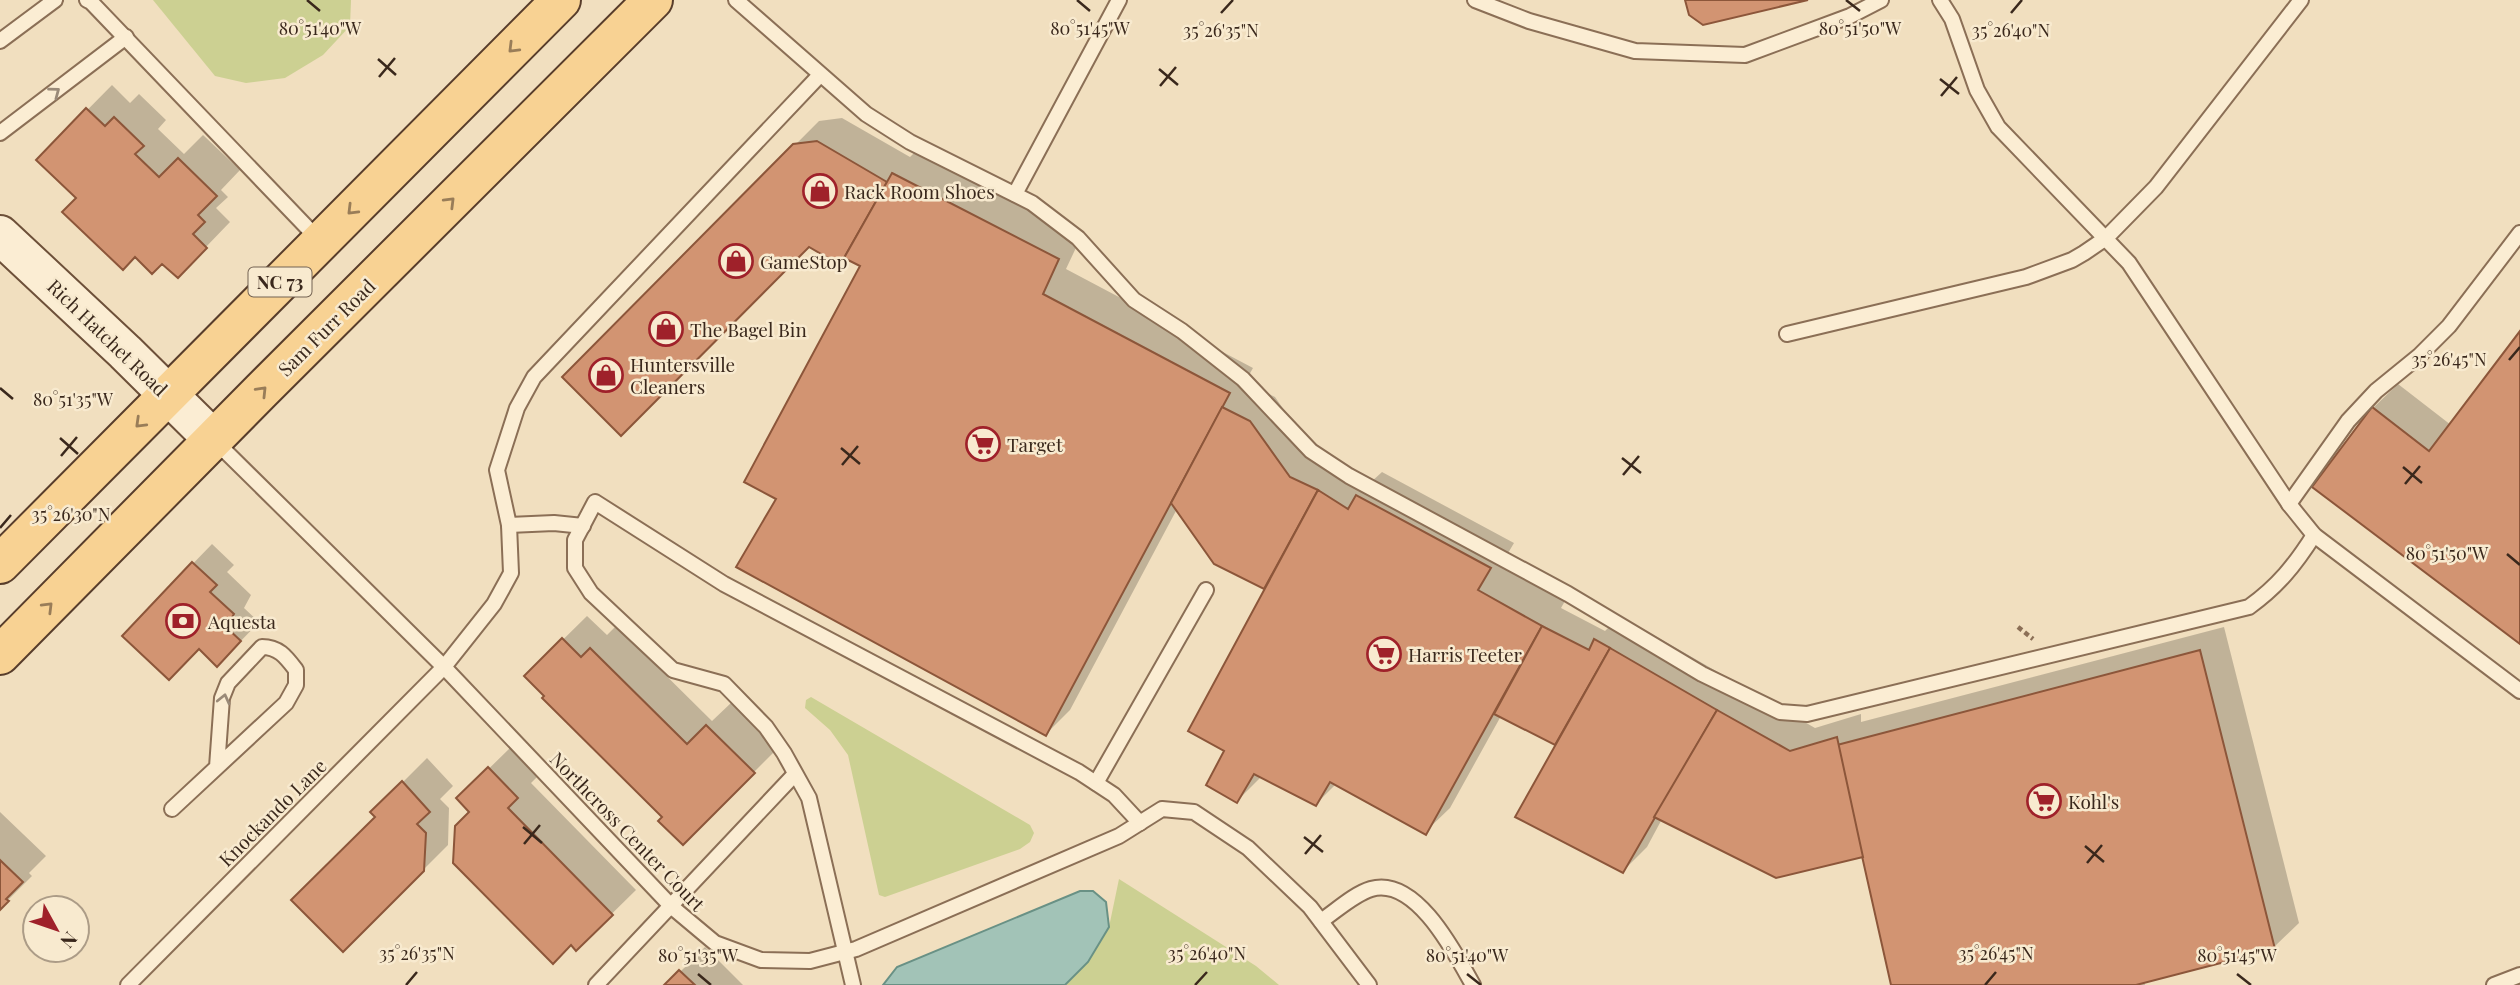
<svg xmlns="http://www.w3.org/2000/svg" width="2520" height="985" font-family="'Playfair Display',serif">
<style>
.green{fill:#ccd092}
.water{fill:#a2c3b7;stroke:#699185;stroke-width:2}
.shadow{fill:#0003}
.building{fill:#d29472;stroke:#8c563a;stroke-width:2}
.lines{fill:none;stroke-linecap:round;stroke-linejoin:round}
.lane-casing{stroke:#8b6f56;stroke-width:18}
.secondary-casing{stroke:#6d5039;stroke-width:42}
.primary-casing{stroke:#583d2b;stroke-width:42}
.path{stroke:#8b6f56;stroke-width:4.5;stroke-dasharray:5 3.5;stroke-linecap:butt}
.lane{stroke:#fbedd3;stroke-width:14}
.secondary{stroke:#fbedd3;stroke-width:38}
.primary{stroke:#f8d293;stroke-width:38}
.oneway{stroke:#997d58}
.oneway2{stroke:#9a8a78}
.ticks{fill:none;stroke:#3a281c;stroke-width:2.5}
.labels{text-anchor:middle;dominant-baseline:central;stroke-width:5;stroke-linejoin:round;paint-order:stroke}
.shield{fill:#f8eacf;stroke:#736252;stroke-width:2}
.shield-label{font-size:18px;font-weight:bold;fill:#3a281c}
.poi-label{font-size:19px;fill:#3a281c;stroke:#f8eacf;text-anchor:start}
.street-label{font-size:19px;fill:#3a281c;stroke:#f8eacf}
.ticks-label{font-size:18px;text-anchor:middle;fill:#3a281c;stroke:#f8eacf;stroke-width:5;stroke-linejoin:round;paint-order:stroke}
</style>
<rect width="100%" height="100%" fill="#f1dfbf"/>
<g class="green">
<path d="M153,0H351L350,26L323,55L285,78L246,83L215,76Z"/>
<path d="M811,697L1030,825L1034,833L1030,842L1020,849L885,897L879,895L848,755L830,730L805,708L806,700Z"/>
<path d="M1119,879L1256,966L1279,985H1066L1088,962L1109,927Z"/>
</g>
<path class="water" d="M1080,891H1093L1106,902L1109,927L1088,962L1065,985H883L897,967Z"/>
<g class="shadow">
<path d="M112,85L130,103L139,94L166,120L158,129L184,154L203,135L240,170L221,190L228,197L216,208L230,222L178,276L162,261L78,198L38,160Z"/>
<path d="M842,118L910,157L917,150L1082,235L1066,269L1253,368L1245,382L1275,397L1314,453L1370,483L1382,472L1514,543L1501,565L1565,601L1561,608L1605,631L1614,622L1630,630L1636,625L1815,728L1861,714V722L2224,627L2299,923L2274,947L2144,981L2145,985H1893L1864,855L1662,819L1647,847L1623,871L1558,745L1501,716L1450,808L1425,832L1336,784L1316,804L1262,776L1237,801L1226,751L1267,588L1215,562L1177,509L1070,710L1046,734L778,498L863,266L846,257L840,263L809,245L564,377L819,121Z"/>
<path d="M2520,334V642L2373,408L2398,384L2451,425Z"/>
<path d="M212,544L234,565L227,572L251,595L244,608L259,622L236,646L199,647L124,635Z"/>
<path d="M587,616L607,635L616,626L712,721L732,702L778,748L683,843L664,817L526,676Z"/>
<path d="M514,744L541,773L531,783L636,890L576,949L472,812L459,798Z"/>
<path d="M427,758L453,786L440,799L449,808L448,845L343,950L377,817L373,812Z"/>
<path d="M0,812L46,856L29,873L32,876L0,908Z"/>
<path d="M705,947L743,985H667Z"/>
</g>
<g class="building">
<path d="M1685,0H1808L1703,25L1689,15Z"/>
<path d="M86,108L105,126L114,117L144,146L135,154L159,177L178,158L217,196L198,215L205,222L193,234L207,248L178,278L162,264L152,274L135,257L123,270L62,212L76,198L36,160Z"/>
<path d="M817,141L887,182L840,265L809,247L621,436L562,377L793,144Z"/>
<path d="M892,173L1059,259L1043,294L1230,393L1046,736L736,567L776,499L744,482L860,266L844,258Z"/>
<path d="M2520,331V644L2312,487L2372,407L2429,451Z"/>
<path d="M1222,407L1250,421L1290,477L1318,490L1264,589L1214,564L1171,503Z"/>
<path d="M1318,490L1348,509L1356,495L1491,568L1478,590L1542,626L1426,835L1330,782L1316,806L1254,774L1237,803L1206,785L1224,751L1188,731Z"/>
<path d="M192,562L217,585L210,592L234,614L226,627L241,641L217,667L199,649L169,680L122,636Z"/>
<path d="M1542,626L1589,650L1594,639L1610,648L1555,745L1494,714Z"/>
<path d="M562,638L581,657L590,648L687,744L706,725L755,773L683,845L658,821L662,817L542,698L544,696L524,676Z"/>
<path d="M1610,648L1717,710L1623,873L1515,817Z"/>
<path d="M2200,650L2275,949L2136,985H1891L1837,745Z"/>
<path d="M1717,710L1790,751L1837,737L1863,857L1776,878L1654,817Z"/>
<path d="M488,767L518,798L508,808L613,915L576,951L571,945L553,964L453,863L455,826L469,812L456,798Z"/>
<path d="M402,781L430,812L417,824L426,833L424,871L343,952L291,900L375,817L370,812Z"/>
<path d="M0,860L23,882L6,899L9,901L0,910Z"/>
<path d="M679,970L695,985H664Z"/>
</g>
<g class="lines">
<g class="lane-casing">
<g id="lane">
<path d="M87,0L91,2L320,241"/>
<path d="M736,0L866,114L910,142L1032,203L1078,238L1134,300L1182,331L1243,379L1311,451L1349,476L1568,594L1702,674L1780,712L1807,714L2249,607C2278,586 2295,565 2314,535"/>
<path d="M1475,0L1529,21L1635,51L1745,55L1850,16L1881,0"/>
<path d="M1940,0L1952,19L1977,90L1998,127L2129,263L2289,504L2314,535L2520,691"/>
<path d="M0,41L55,0"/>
<path d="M0,133L126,37"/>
<path d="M1015,194L1119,0"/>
<path d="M1787,334L2026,277L2072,260L2084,253L2106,238L2156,187L2301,0"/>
<path d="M215,441L444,667L672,907L715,943L761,960L810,961L856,949L1119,836L1162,809L1194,812L1248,848L1310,907L1369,985"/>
<path d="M2289,504L2348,421L2376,391L2419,356L2449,326L2520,233"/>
<path d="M509,525L554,523L583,526"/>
<path d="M1096,783L1206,590"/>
<path d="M172,809L286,703L296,685V670C286,657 279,647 262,647L228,683L222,698L217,767"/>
<path d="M1321,921C1336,911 1354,894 1371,889C1416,876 1455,953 1473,985"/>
<path d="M128,985L444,667L494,604L511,573L509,525L497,470L517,408L534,377L820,75"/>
<path d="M596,985L795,774"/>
<path d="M853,985L809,798L784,753L766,727L724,684L673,670L591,593L575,568V540L595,502L724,584L1079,772L1114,795L1140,823"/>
<path d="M2494,985L2520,975"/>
</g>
</g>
<g class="secondary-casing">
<path id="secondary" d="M0,235L125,352L214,440"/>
</g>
<g class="primary-casing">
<g id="primary">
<path d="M0,564L561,0"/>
<path d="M0,655L261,391L653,0"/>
</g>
</g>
<path class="path" d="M2018,627L2033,639"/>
<use href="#lane" class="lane"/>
<use href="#secondary" class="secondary"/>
<use href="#primary" class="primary"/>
</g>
<defs><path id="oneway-chevron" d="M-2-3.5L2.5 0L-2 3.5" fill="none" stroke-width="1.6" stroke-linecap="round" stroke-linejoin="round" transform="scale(1.75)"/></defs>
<g class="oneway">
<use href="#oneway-chevron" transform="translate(513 48) rotate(135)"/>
<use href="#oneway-chevron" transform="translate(450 202) rotate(-45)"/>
<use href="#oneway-chevron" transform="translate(352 210) rotate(135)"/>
<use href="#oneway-chevron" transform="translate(262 391) rotate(-46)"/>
<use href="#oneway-chevron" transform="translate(140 423) rotate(136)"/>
<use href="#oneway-chevron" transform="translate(48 607) rotate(-45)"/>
</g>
<g class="oneway2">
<use href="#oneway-chevron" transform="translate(55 92) rotate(-37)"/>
<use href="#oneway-chevron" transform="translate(224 699) rotate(-77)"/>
</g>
<path class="ticks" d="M307,0L320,11M1077,0L1090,11M1846,0L1860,11M1221,13L1233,0M2011,13L2022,0M378,59L396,75M1159,69L1178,85M379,77L395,58M1940,79L1959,94M1160,86L1176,67M1941,96L1957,77M2509,360L2520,347M0,388L13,399M60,438L78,454M841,448L860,464M61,456L77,437M1622,458L1641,473M842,465L858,446M2403,467L2422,483M1623,475L1639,456M2405,484L2420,466M0,528L11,515M2507,554L2520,565M523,827L542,843M1304,837L1323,852M524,844L540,825M2085,846L2104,862M1305,854L1321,835M2087,863L2102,845M698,974L711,985M1467,974L1481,985M2237,974L2251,985M406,985L417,972M1195,985L1207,972M1985,985L1996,972"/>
<defs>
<g id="shop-ring" transform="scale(1.75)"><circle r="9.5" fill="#f8eacf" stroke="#9f212a" stroke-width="1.5"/><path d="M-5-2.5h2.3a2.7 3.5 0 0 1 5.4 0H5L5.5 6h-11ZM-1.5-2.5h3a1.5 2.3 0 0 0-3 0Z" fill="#9f212a"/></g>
<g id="supermarket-ring" transform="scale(1.75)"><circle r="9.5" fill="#f8eacf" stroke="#9f212a" stroke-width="1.5"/><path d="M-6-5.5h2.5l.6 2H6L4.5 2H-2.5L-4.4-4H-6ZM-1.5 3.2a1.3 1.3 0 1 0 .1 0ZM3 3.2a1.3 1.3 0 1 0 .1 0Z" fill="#9f212a"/></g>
<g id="bank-ring" transform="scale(1.75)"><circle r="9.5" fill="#f8eacf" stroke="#9f212a" stroke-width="1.5"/><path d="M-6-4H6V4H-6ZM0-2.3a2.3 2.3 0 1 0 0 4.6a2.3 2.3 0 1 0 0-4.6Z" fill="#9f212a"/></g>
</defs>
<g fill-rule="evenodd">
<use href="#shop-ring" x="820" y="191"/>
<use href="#shop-ring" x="736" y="261"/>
<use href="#shop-ring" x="666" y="329"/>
<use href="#shop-ring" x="606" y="375"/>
<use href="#supermarket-ring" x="983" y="444"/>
<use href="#bank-ring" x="183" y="621"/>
<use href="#supermarket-ring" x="1384" y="654"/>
<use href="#supermarket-ring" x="2044" y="801"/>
</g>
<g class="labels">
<rect class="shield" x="248.5" y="267.5" width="63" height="29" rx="5"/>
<g class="shield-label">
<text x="280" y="282">NC 73</text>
</g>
<g class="poi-label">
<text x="844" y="191">Rack Room Shoes</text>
<text x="760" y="261">GameStop</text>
<text x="690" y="329">The Bagel Bin</text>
<text x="630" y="364">Huntersville<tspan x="630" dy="22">Cleaners</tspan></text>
<text x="1007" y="444">Target</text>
<text x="208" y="621">Aquesta</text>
<text x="1408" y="654">Harris Teeter</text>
<text x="2068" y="801">Kohl's</text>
</g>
<g class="street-label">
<text transform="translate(326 327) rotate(-45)">Sam Furr Road</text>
<text transform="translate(108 337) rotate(44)">Rich Hatchet Road</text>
<text transform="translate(272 812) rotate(-45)">Knockando Lane</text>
<text transform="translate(628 831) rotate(46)">Northcross Center Court</text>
</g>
</g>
<g class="ticks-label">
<text x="320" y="35">80°51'40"W</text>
<text x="1090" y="35">80°51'45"W</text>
<text x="1860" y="35">80°51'50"W</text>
<text x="1221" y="37">35°26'35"N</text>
<text x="2011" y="37">35°26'40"N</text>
<text x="2449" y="366">35°26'45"N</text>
<text x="73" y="406">80°51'35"W</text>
<text x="71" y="521">35°26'30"N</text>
<text x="2447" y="560">80°51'50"W</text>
<text x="417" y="960">35°26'35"N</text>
<text x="1207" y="960">35°26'40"N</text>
<text x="1996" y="960">35°26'45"N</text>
<text x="698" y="962">80°51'35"W</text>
<text x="1467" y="962">80°51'40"W</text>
<text x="2237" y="962">80°51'45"W</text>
</g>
<g transform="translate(56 929) rotate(130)"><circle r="33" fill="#f8eacf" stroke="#ac9c87" stroke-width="2"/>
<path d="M0-5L12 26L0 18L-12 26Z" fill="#9f212a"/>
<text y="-10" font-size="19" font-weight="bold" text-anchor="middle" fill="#3a281c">N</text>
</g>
</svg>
